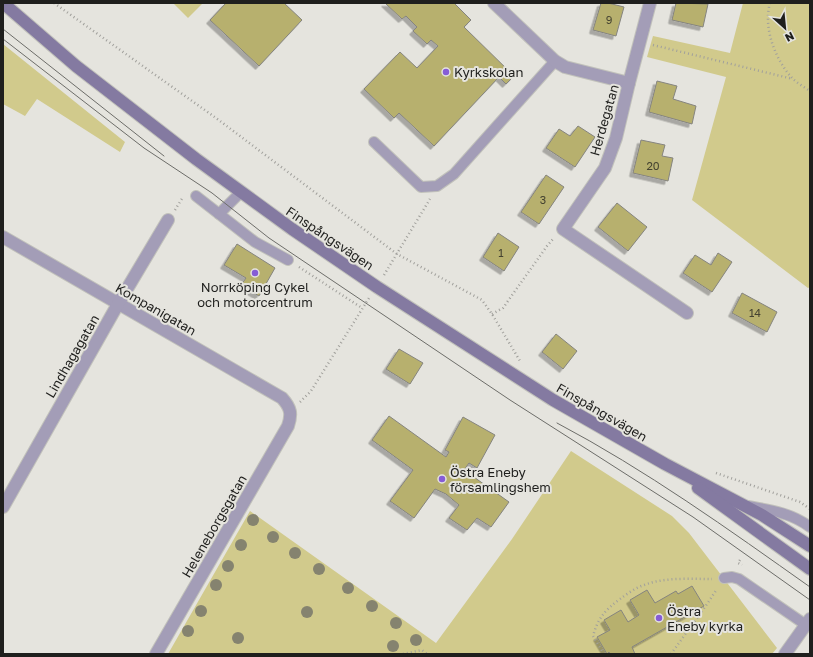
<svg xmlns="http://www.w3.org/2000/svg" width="813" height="657" font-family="'Golos Text',sans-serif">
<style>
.green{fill:#d1ca8c}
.building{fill:#b7b06e;stroke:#85847f;filter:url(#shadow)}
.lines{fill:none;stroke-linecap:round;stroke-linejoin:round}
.service-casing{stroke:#c1c1bb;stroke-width:12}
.minor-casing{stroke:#c1c1bb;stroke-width:14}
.secondary-casing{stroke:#c1c1bb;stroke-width:14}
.path{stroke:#a1a09c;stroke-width:2.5;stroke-dasharray:1 3;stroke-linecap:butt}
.service{stroke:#a39db7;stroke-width:10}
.minor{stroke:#a39db7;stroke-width:12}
.secondary{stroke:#847aa1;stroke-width:12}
.tram{stroke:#6d6d69;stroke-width:1}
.tree{fill:#85836f}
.poi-dot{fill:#865cd6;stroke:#e5e4de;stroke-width:1.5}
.labels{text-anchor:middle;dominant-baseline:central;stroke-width:4;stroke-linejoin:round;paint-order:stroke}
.number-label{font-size:11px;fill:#454331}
.poi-label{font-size:13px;fill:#1f1f1d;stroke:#e5e4de;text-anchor:start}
.street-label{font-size:13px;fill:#1f1f1d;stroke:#e5e4de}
</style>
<defs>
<filter id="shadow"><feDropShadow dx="-3.5" dy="3.5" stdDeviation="0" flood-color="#0004"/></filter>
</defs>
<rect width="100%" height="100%" fill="#e5e4de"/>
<g class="green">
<path d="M173,3H203L188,18Z"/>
<path d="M743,3H810V287L808,288L692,200L726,77L647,57L653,36L730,53Z"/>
<path d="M3,44L125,142L120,152L37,99L25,116L3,104Z"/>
<path d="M571,451L672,516L689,533L777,648L772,654H168L250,511L436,643L512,539Z"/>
</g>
<g class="building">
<path d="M226,3H284L302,20L259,66L210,20Z"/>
<path d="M385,3H454L471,20L464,27L514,76L506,84L499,77L434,146L399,113L394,118L364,89L400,52L417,68L438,46L431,40L427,44L413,31L417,27L406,16L402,19Z"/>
<path d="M601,3H608L624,7L616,36L593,30Z"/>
<path d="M676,3L708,4L703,27L672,20Z"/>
<path d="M657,81L677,86L673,99L696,106L692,124L649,112Z"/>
<path d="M578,126L595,137L575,167L546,148L559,129L570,136Z"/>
<path d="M641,140L665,145L662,156L673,158L668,181L633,173Z"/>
<path d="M546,175L564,187L539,224L521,212Z"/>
<path d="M617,203L647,227L628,251L598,227Z"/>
<path d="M498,233L519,247L504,271L483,257Z"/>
<path d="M237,244L275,268L259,296L241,285L246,278L224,265Z"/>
<path d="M718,253L732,262L712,292L683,273L695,255L711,265Z"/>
<path d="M742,293L777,312L767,332L732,313Z"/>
<path d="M556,334L577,351L563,369L542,352Z"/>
<path d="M399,349L423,363L410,384L386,369Z"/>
<path d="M389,416L446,457L449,452L445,450L463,417L495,435L477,468L469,463L464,470L509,502L491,527L477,518L467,530L449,518L459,505L446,494L435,489L414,518L390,501L413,470L372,440Z"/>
<path d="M692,586L704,606L632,647L635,654H610L609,652L607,654L597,637L610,630L604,620L621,610L628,622L639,615L630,600L647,590L655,603L676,591L678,594Z"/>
</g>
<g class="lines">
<g class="service-casing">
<g id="service">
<path d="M374,142L421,187L437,186L454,174L555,61"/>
<path d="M196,196L255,242L288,260"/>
<path d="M219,214L241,192"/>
<path d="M748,506C771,510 791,513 810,527"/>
<path d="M724,578L732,577L739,579L806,625"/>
</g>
</g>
<g class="minor-casing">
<g id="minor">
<path d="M494,3L555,61L565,67L629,83"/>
<path d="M650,3L629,83L616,138L605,168L563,229L687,313"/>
<path d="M3,237L282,398C291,408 292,414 288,426L156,654"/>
<path d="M3,507L118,304L168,220"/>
<path d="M785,654L810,619"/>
</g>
</g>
<g class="secondary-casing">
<g id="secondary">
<path d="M3,3L76,66L196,159L292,229L377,287L553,400L665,464L762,515L810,546"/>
<path d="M698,488L810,569"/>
</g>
</g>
<g class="path">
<path d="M54,3L216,118L397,254L482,300L492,314L520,361"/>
<path d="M770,3C763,28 775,59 792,78C797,83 804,87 810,91"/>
<path d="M653,45L793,79"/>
<path d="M175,210L183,197"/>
<path d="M299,267L362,308"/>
<path d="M384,275L430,199"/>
<path d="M492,314L503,308L547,246L553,239"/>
<path d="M300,402L311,391L369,298"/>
<path d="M716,473L800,502L810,509"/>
<path d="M740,560L738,563L742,565"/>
<path d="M403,654L422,650L427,654"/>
<path d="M604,654L593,636C598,618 605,610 620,599C627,594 635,588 644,585C665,577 690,579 712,579"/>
<path d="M671,654L705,607L717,589"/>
</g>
<use href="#service" class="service"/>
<use href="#minor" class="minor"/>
<use href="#secondary" class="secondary"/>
<g class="tram">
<path d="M3,29L164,156"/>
<path d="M3,39L144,148L212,193L269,238L510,400L693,517L810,600"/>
<path d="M557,423C646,470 728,529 810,587"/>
</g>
</g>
<g class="tree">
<circle cx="253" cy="520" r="6"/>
<circle cx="273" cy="537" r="6"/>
<circle cx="241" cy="545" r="6"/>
<circle cx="295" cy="553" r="6"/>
<circle cx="228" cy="566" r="6"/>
<circle cx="319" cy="569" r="6"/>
<circle cx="216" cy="585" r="6"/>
<circle cx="348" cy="588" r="6"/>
<circle cx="372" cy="606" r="6"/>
<circle cx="201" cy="611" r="6"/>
<circle cx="307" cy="612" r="6"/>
<circle cx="396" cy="623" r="6"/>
<circle cx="188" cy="631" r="6"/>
<circle cx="238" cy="638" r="6"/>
<circle cx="416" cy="640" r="6"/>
<circle cx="393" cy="646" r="6"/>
</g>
<g class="poi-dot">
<circle cx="446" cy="72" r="4"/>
<circle cx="255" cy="273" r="4"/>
<circle cx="442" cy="479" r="4"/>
<circle cx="659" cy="618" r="4"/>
</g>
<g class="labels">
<g class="number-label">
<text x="609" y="19">9</text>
<text x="653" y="165">20</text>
<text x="543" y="199">3</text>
<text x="501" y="252">1</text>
<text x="755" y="312">14</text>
</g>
<g class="poi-label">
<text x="454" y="72">Kyrkskolan</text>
<text x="255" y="287" text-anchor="middle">Norrköping Cykel<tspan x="255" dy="15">och motorcentrum</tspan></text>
<text x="450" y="472">Östra Eneby<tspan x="450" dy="15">församlingshem</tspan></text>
<text x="667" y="611">Östra<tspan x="667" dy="15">Eneby kyrka</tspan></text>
</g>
<g class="street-label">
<text transform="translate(604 120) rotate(-74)">Herdegatan</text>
<text transform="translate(330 238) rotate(34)">Finspångsvägen</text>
<text transform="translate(156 309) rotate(30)">Kompanigatan</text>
<text transform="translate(72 356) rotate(-60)">Lindhagagatan</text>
<text transform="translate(602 412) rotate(30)">Finspångsvägen</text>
<text transform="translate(214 526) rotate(-60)">Heleneborgsgatan</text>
</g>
</g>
<rect width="813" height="657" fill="none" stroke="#1f1f1d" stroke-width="8"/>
<g transform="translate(785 28) rotate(153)" stroke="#e5e4de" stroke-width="3" paint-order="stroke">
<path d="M0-3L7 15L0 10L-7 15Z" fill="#1f1f1d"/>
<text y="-6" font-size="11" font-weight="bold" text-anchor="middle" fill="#1f1f1d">N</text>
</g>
</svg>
